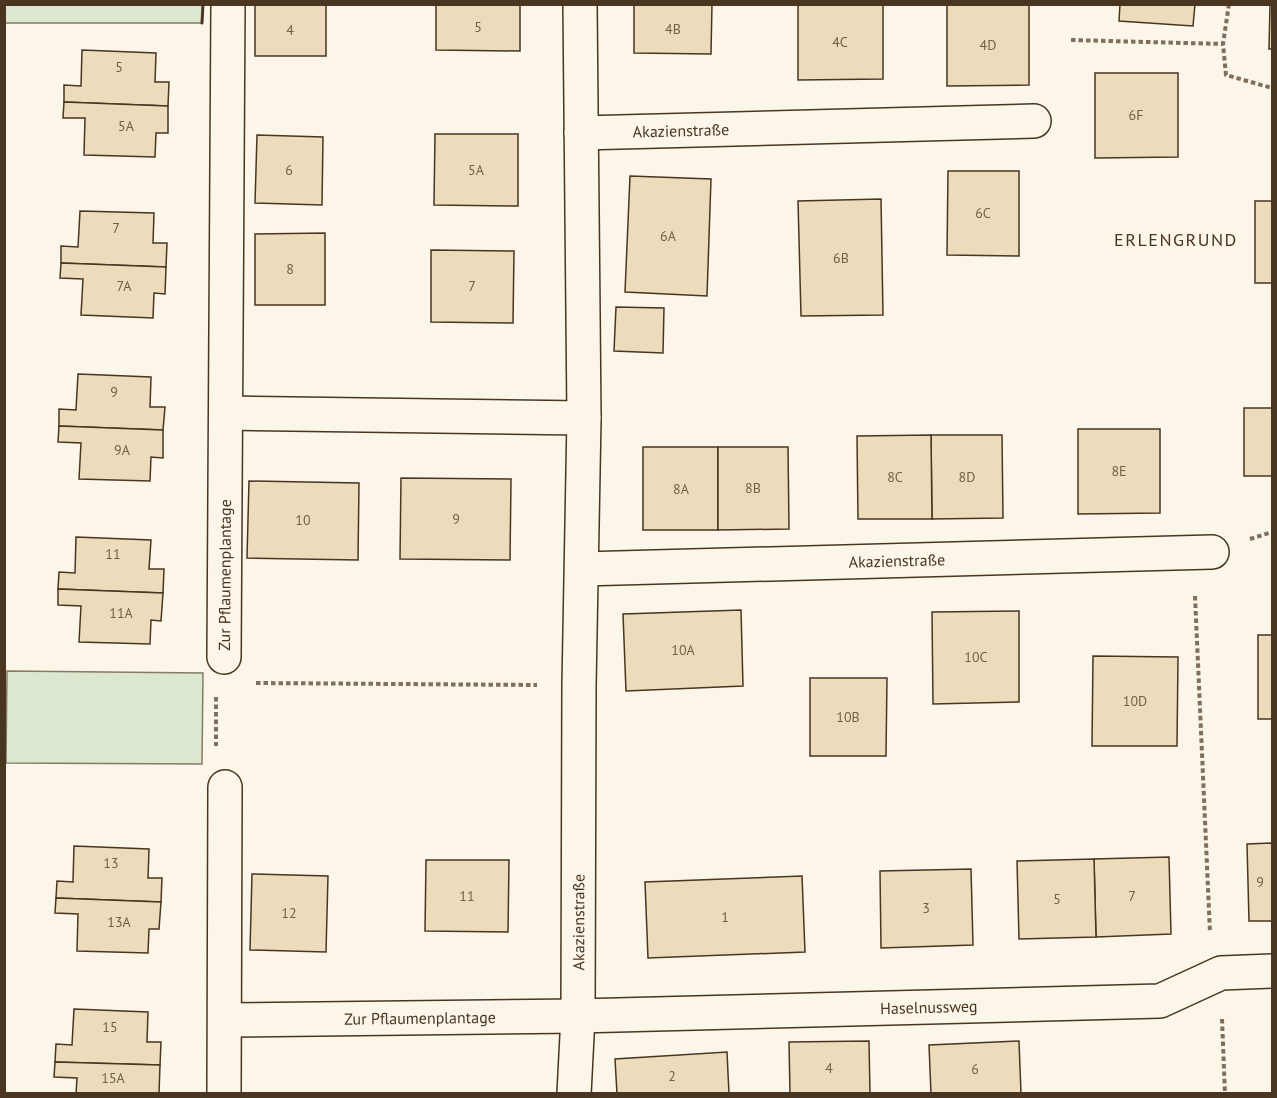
<svg xmlns="http://www.w3.org/2000/svg" width="1277" height="1098" font-family="'PT Sans',sans-serif">
<style>
.green{fill:#dce7d0;stroke:#887966;stroke-width:1.5}
.building{fill:#ecdcbc;stroke:#4a3520;stroke-width:1.5}
.lines{fill:none;stroke-linecap:round;stroke-linejoin:round}
.minor-casing{stroke:#4a3520;stroke-width:36}
.path{stroke:#7f6f5c;stroke-width:4;stroke-dasharray:4.5 3;stroke-linecap:butt}
.minor{stroke:#fbf6e9;stroke-width:33}
.wall{stroke:#4a3520;stroke-width:3}
.labels{text-anchor:middle;dominant-baseline:central;stroke-width:4.5;stroke-linejoin:round;paint-order:stroke}
.number-label{font-size:14px;fill:#725f47}
.street-label{font-size:16px;fill:#4a3520;stroke:#fbf6e9}
.neighbourhood-label{font-size:18px;letter-spacing:1.5px;fill:#4a3520;stroke:#fbf6e9}
</style>
<rect width="100%" height="100%" fill="#fbf6e9"/>
<g class="green">
<path d="M5,4L203,5L202,23H5Z"/>
<path d="M7,671L203,673L202,764L6,763Z"/>
</g>
<g class="building">
<rect x="255" y="4" width="71" height="52"/>
<path d="M436,4H520V51L436,50Z"/>
<path d="M634,4H712L711,54L634,53Z"/>
<path d="M798,4H883V79L798,80Z"/>
<path d="M947,4H1029V85L947,86Z"/>
<path d="M1120,4H1195L1193,26L1119,21Z"/>
<path d="M1270,4H1272V49H1269Z"/>
<path d="M82,50L156,53L155,82H169L168,106L64,102V85L81,86Z"/>
<path d="M1095,73H1178V157L1095,158Z"/>
<path d="M64,102L168,106V133H156L155,157L84,155L85,118H63Z"/>
<path d="M435,134H518V206L434,205Z"/>
<path d="M257,135L323,137L322,205L255,203Z"/>
<path d="M948,171H1019V256L947,255Z"/>
<path d="M630,176L711,179L707,296L625,292Z"/>
<path d="M881,199L883,315L801,316L798,201Z"/>
<rect x="1255" y="201" width="17" height="82"/>
<path d="M80,211L154,213L153,243H167L166,267L61,263V246L78,247Z"/>
<path d="M325,233V305H255V234Z"/>
<path d="M431,250L514,251L513,323L431,322Z"/>
<path d="M61,263L166,267L165,294L154,293L153,318L81,315L83,279L60,278Z"/>
<path d="M616,307L664,308L663,353L614,351Z"/>
<path d="M78,374L151,377L150,407H165L163,430L59,426V409L76,410Z"/>
<rect x="1244" y="408" width="28" height="68"/>
<path d="M59,426L163,430V458L151,457L150,481L79,479L81,443L58,442Z"/>
<path d="M1078,429H1160V513L1078,514Z"/>
<path d="M931,435H1002L1003,518L932,519Z"/>
<path d="M931,435L932,519H858L857,436Z"/>
<rect x="643" y="447" width="75" height="83"/>
<path d="M718,447H788L789,529L718,530Z"/>
<path d="M401,478L511,479L510,560L400,559Z"/>
<path d="M249,481L359,483L358,560L247,558Z"/>
<path d="M76,537L151,540L149,569H164L163,593L58,589L59,572L75,573Z"/>
<path d="M58,589L163,593L161,621L151,620L150,644L79,642L81,606L58,605Z"/>
<path d="M741,610L743,686L626,691L623,614Z"/>
<path d="M1019,611V702L933,704L932,612Z"/>
<rect x="1258" y="635" width="14" height="84"/>
<path d="M1093,656L1178,657L1177,746H1092Z"/>
<path d="M810,678H887L886,756H810Z"/>
<path d="M1272,843V921H1249L1247,844Z"/>
<path d="M74,846L149,849L148,878H162L161,902L56,898L57,881L73,882Z"/>
<path d="M1169,857L1171,934L1096,937L1094,859Z"/>
<path d="M1094,859L1096,937L1019,939L1017,861Z"/>
<path d="M426,860H509L508,932L425,931Z"/>
<path d="M971,869L973,945L881,948L880,871Z"/>
<path d="M252,874L328,876L326,952L250,950Z"/>
<path d="M802,876L805,952L648,958L645,882Z"/>
<path d="M56,898L161,902L159,929H149L148,953L77,951L78,914L55,913Z"/>
<path d="M74,1009L148,1012L147,1042H161L160,1065L55,1062L56,1044L72,1045Z"/>
<path d="M869,1041L870,1094H790L789,1042Z"/>
<path d="M1019,1041L1021,1094H931L929,1045Z"/>
<path d="M727,1052L729,1094H617L615,1059Z"/>
<path d="M55,1062L160,1065L159,1093L76,1094L77,1078L54,1077Z"/>
</g>
<g class="lines">
<g class="minor-casing">
<g id="minor">
<path id="s1" d="M581,133L1034,121"/>
<path d="M226,413L584,418"/>
<path id="s2" d="M582,569L1212,552"/>
<path id="s3" d="M224,657L228,4"/>
<path id="s4" d="M225,1020L578,1016L1160,1001L1221,973L1272,971"/>
<path d="M224,1094L225,787"/>
<path id="s5" d="M574,1094L578,1016L579,686L584,418L580,4"/>
</g>
</g>
<g class="path">
<path d="M1229,4L1223,44L1226,75L1272,88"/>
<path d="M1071,40L1223,44"/>
<path d="M1250,539L1272,532"/>
<path d="M1195,596L1210,933"/>
<path d="M256,683L537,685"/>
<path d="M216,697V746"/>
<path d="M1222,1019L1225,1094"/>
</g>
<use href="#minor" class="minor"/>
<path class="wall" d="M202,23L203,4"/>
</g>
<g class="labels">
<g class="number-label">
<text x="478" y="27">5</text>
<text x="673" y="29">4B</text>
<text x="290" y="30">4</text>
<text x="840" y="42">4C</text>
<text x="988" y="45">4D</text>
<text x="119" y="67">5</text>
<text x="1136" y="115">6F</text>
<text x="126" y="126">5A</text>
<text x="289" y="170">6</text>
<text x="476" y="170">5A</text>
<text x="983" y="213">6C</text>
<text x="116" y="228">7</text>
<text x="668" y="236">6A</text>
<text x="841" y="258">6B</text>
<text x="290" y="269">8</text>
<text x="124" y="286">7A</text>
<text x="472" y="286">7</text>
<text x="114" y="392">9</text>
<text x="122" y="450">9A</text>
<text x="1119" y="471">8E</text>
<text x="895" y="477">8C</text>
<text x="967" y="477">8D</text>
<text x="753" y="488">8B</text>
<text x="681" y="489">8A</text>
<text x="456" y="519">9</text>
<text x="303" y="520">10</text>
<text x="113" y="554">11</text>
<text x="121" y="613">11A</text>
<text x="683" y="650">10A</text>
<text x="976" y="657">10C</text>
<text x="1135" y="701">10D</text>
<text x="848" y="717">10B</text>
<text x="111" y="863">13</text>
<text x="1260" y="882">9</text>
<text x="467" y="896">11</text>
<text x="1132" y="896">7</text>
<text x="1057" y="899">5</text>
<text x="926" y="908">3</text>
<text x="289" y="913">12</text>
<text x="725" y="917">1</text>
<text x="119" y="922">13A</text>
<text x="110" y="1027">15</text>
<text x="829" y="1068">4</text>
<text x="975" y="1069">6</text>
<text x="672" y="1076">2</text>
<text x="113" y="1078">15A</text>
</g>
<g class="street-label">
<text stroke="none"><textPath href="#s1" startOffset="100">Akazienstraße</textPath></text>
<text stroke="none"><textPath href="#s2" startOffset="315">Akazienstraße</textPath></text>
<text stroke="none"><textPath href="#s3" startOffset="82">Zur Pflaumenplantage</textPath></text>
<text stroke="none"><textPath href="#s5" startOffset="172">Akazienstraße</textPath></text>
<text stroke="none"><textPath href="#s4" startOffset="704">Haselnussweg</textPath></text>
<text stroke="none"><textPath href="#s4" startOffset="195">Zur Pflaumenplantage</textPath></text>
</g>
<g class="neighbourhood-label">
<text x="1176" y="239">ERLENGRUND</text>
</g>
</g>
<rect width="1277" height="1098" fill="none" stroke="#4a3520" stroke-width="12"/>
</svg>
